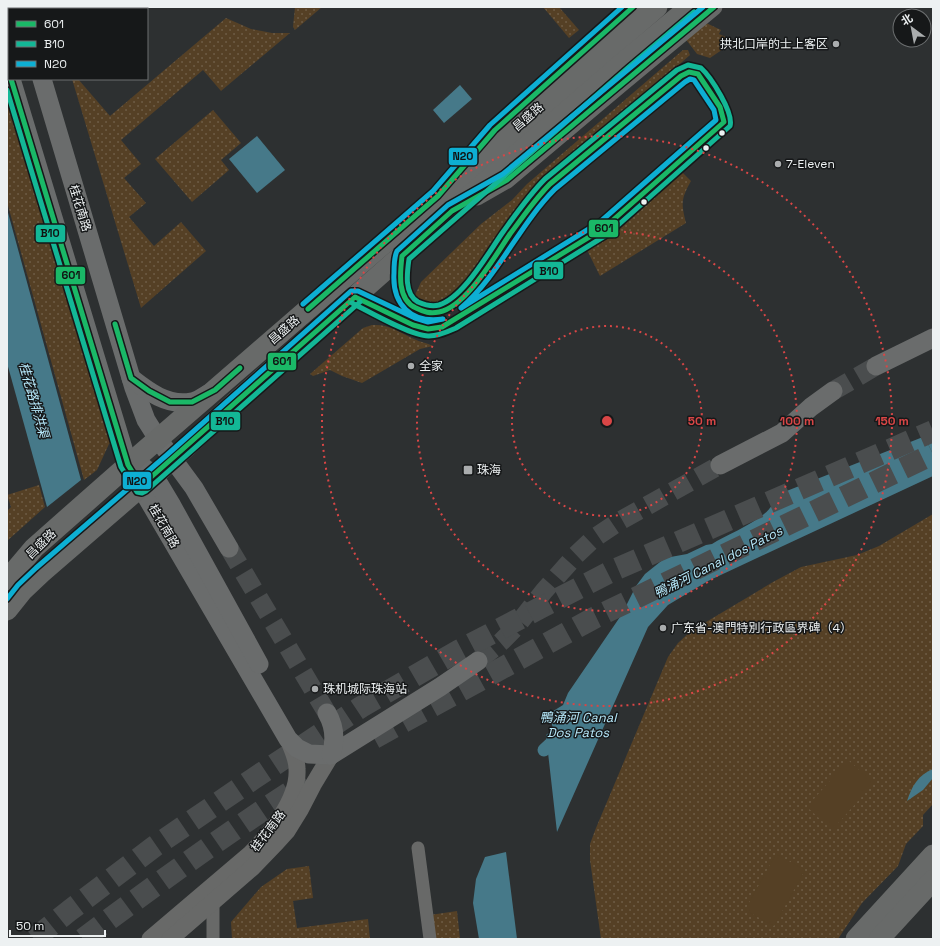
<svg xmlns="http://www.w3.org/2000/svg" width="940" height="946" font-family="'Space Grotesk','Noto Sans SC',sans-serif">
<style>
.grass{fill:url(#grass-dots)}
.pitch{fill:#554025}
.water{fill:#467989}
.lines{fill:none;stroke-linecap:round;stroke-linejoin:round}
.canal{stroke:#467989;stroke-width:13}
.secondary-tunnel{stroke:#4a4d4e;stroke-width:19;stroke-dasharray:19 10;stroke-linecap:butt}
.motorway-tunnel{stroke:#4a4d4e;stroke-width:22;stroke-dasharray:22 11;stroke-linecap:butt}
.minor{stroke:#686968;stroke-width:13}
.tertiary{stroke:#686968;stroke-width:17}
.secondary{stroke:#6a6c6c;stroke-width:19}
.primary{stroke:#686a69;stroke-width:21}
.bus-1-casing{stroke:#161819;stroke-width:8}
.bus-2-casing{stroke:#161819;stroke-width:8}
.bus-3-casing{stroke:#161819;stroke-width:8}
.bus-1{stroke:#1ab867;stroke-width:5}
.bus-2{stroke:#13b796;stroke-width:5}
.bus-3{stroke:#0dafd3;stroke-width:5}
.ring{fill:none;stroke:#d94646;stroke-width:2;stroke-dasharray:2 4}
.poi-dot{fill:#aaadae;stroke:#161819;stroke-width:1.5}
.bus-dot{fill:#edf1f2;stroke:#161819;stroke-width:1.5}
.labels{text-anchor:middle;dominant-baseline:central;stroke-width:3;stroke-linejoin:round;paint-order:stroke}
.poi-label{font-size:12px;fill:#edf1f2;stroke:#161819;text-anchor:start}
.street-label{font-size:12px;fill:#edf1f2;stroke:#161819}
.water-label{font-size:13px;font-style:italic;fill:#b6e8fa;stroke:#161819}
.centre{fill:#d94646;stroke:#161819;stroke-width:2}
.ring-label{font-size:12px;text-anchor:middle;font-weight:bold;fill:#d94646;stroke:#161819;stroke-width:3;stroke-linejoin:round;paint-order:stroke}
.line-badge{stroke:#161819;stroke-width:1.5}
.pale-badge-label{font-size:11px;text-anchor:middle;font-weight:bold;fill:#111}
</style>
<defs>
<pattern id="grass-dots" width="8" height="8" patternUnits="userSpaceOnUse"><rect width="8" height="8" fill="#554025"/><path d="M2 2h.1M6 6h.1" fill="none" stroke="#6e5c45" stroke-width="1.8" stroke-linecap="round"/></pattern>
</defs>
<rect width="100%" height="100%" fill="#2d3031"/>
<g class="grass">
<path d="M295,7H322L295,30L293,27Z"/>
<path d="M543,7H559L579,30L569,38Z"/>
<path d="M226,18L251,29L272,33H290L221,91L203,70L121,140L141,164L124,178L146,203L129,217L154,246L181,222L206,251L141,308L72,79H78L110,116Z"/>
<path d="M702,21L721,30L719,34L735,41L710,58L697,54L684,37Z"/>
<path d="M683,50H688L690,55L565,165L541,189L522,211L482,271L463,294L444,309L427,311L421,307L417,301L415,295L421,282L481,224L512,200L527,184Z"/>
<path d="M7,72L119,439L109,444L97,470L84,480L7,202Z"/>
<path d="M213,110L241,143L221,160L229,170L192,202L155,159Z"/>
<path d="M678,168L691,181C681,199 681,203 686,223L600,276L584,244L606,231Z"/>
<path d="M372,325C390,324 398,332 414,339C420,342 427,343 433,346L420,349L362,383L342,376L330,370L313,376L310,374L363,328Z"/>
<path d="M39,485L45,507L7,541V511L11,507L7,495Z"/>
<path d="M933,514V804L923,815V826L906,844L898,866L862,903L838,939H601L590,860V844L596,828L668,657L678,643L691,631L773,582L801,567L857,555L879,546Z"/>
<path d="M309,866L313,898L293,901L297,928L368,919L370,939H232L231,922L261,887L287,869Z"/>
<path d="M457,911L460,939H433L430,915Z"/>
</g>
<g class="pitch">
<path d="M848,760L874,783L832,830L807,807Z"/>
<path d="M776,854L805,870L774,926L745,910Z"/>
</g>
<g class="water">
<path d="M460,85L472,99L444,123L433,110Z"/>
<path d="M257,136L285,170L257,193L229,159Z"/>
<path d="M7,209L81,480L47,507L7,363Z"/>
<path d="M933,433V476L708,581L668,605L648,627L557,832L546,735L553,730L550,713L563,705L568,693L622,614L636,586L645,574L665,558L687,554L706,545L712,544C728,534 763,521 772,505C774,503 774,500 774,496Z"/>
<path d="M933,769V778L923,790L907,801C912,786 918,775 933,769Z"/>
<path d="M506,852L517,939H479L473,903L476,879L485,857Z"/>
</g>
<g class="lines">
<path class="canal" d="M544,750L559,736"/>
<g class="secondary-tunnel">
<path d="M833,391L876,366"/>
<path d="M229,548L327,713"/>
<path d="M478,661L502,641L515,628L544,591L576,555L593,539L618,522L720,465"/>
</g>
<g class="motorway-tunnel">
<path d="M374,738L594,618L933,454"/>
<path d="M34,939L69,911L155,846L253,779L361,707L458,651L538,609L614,570L933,431"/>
<path d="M83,939C156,884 230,831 307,781"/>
</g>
<g class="minor">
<path d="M418,848L430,939"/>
<path d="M213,939V897"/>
</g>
<g class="tertiary">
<path d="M465,164L495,130L633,7"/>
<path d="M477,197L507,180L621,84L714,7"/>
<path d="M150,939L250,854C270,834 299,799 297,769C297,758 292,749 288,739"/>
<path d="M170,939L252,868L277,842L287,831L300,810L313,785L331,755"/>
</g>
<g class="secondary">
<path d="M20,7V9"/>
<path d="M11,79L128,465L288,739L297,748L309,754L331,755L440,687L478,661"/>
<path d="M42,79L134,388L146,420L158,439L194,488L229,548"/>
<path d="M876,366L933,338"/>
<path d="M131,378C149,392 167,406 191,402C196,402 203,397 208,394"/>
<path d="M720,465L782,433L811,407L833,391"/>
<path d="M142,466L154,476L172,506L259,664"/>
<path d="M327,713C335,727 336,740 331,755"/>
</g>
<g class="primary">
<path d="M7,580L34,548L128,465L657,7"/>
<path d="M7,610L23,590L41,573L173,459L239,399L452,211L624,62L690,7"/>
<path d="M856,939L933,855"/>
<path d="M879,939L933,880"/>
</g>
<g class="bus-1-casing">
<g id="bus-1">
<path d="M11,79L128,465L141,486L355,297L413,325L428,329L442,327L604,228L724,122L720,107L698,74L689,72L681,76L550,184C535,199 523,217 510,234C495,256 466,307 439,312C430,314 424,312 416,308C397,300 400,273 402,256L452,211L507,180L714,7"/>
<path d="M308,309L438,196L495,130L633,7"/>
<path d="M115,324L131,378L149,391L170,402H192L215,390L240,368"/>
</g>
</g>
<g class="bus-2-casing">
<g id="bus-2">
<path d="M7,90L121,467L137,492L142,493L146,491L360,302"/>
<path d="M352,303C368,311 413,337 429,336C439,336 447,332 456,328L608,234L730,126C734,113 711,77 701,68L688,65L677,70L545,179C529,195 516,214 503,232C488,253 464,297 439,305C432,307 425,305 418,302C404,294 407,273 409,259L629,67L694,12"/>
</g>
</g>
<g class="bus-3-casing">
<g id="bus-3">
<path d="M690,79L694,80L714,110L716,120L600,222L461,308C499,275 519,225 555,189L685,82Z"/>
<path d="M303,304L433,191L490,125L622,7"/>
<path d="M7,599L18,585L36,568L168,454L351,291H358L415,318L428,322L443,319C411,324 392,304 394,273C394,266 394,257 397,251L448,205L503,174L703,7"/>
</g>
</g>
<use href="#bus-1" class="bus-1"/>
<use href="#bus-2" class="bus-2"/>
<use href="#bus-3" class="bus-3"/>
</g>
<g class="ring">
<circle cx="607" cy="421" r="95"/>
<circle cx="607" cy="421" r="190"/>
<circle cx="607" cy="421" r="285"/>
</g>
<g class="poi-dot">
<circle cx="836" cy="44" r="4"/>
<circle cx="778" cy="164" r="4"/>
<circle cx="411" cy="366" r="4"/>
<rect x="463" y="465" width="10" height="10" rx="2"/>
<circle cx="663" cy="628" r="4"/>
<circle cx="315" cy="689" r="4"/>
</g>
<g class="bus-dot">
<circle cx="722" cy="133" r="3.5"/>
<circle cx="706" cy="148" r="3.5"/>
<circle cx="644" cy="202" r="3.5"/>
</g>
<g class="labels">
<g class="poi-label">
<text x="828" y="44" text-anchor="end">拱北口岸的士上客区</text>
<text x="786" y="164">7-Eleven</text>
<text x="419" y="366">全家</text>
<text x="477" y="470">珠海</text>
<text x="671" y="628">广东省-澳門特別行政區界碑（4）</text>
<text x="323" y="689">珠机城际珠海站</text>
</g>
<g class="street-label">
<text transform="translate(528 117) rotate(-41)">昌盛路</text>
<text transform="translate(80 208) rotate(73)">桂花南路</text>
<text transform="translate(284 330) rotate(-41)">昌盛路</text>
<text transform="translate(164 526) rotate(60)">桂花南路</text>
<text transform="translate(41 544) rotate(-44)">昌盛路</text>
<text transform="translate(268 831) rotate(-53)">桂花南路</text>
</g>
<g class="water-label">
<text transform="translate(34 400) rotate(74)">桂花路排洪渠</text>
<text transform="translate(718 562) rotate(-27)">鴨涌河 Canal dos Patos</text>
<text x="578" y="717">鴨涌河 Canal<tspan x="578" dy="15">Dos Patos</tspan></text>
</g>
</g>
<circle cx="607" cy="421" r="6" class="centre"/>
<g class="ring-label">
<text x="702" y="425">50 m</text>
<text x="797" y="425">100 m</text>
<text x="892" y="425">150 m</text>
</g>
<g class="line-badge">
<rect x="448" y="147" width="30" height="19" rx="4" fill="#0dafd3"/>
<rect x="588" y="219" width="31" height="19" rx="4" fill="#1ab867"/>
<rect x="35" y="224" width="31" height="19" rx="4" fill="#13b796"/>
<rect x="533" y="261" width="31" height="19" rx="4" fill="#13b796"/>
<rect x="55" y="266" width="31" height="19" rx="4" fill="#1ab867"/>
<rect x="267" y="352" width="30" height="19" rx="4" fill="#1ab867"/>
<rect x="210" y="411" width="31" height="20" rx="4" fill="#13b796"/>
<rect x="122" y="471" width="30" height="19" rx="4" fill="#0dafd3"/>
</g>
<g class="pale-badge-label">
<text x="463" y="160">N20</text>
<text x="604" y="232">601</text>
<text x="50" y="237">B10</text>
<text x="549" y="275">B10</text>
<text x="71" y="279">601</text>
<text x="282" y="365">601</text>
<text x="225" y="425">B10</text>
<text x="137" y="485">N20</text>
</g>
<rect width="940" height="946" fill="none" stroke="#edf1f2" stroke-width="16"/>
<rect x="8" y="8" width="140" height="72" fill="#161819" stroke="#6c6f70"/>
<rect x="16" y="21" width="20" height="6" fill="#1ab867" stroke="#6c6f70"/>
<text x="44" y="28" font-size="12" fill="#edf1f2">601</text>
<rect x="16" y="41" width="20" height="6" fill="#13b796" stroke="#6c6f70"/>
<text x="44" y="48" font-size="12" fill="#edf1f2">B10</text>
<rect x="16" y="61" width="20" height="6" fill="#0dafd3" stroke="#6c6f70"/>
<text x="44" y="68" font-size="12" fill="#edf1f2">N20</text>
<g transform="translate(912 28) rotate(328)"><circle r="19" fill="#161819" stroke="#6c6f70"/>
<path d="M0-3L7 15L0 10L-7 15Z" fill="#aaadae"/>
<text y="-6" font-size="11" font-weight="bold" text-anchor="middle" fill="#edf1f2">北</text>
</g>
<path d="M10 930v6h95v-6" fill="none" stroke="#edf1f2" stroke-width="2"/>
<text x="16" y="930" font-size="12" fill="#edf1f2" stroke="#161819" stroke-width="3" paint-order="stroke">50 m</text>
</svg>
